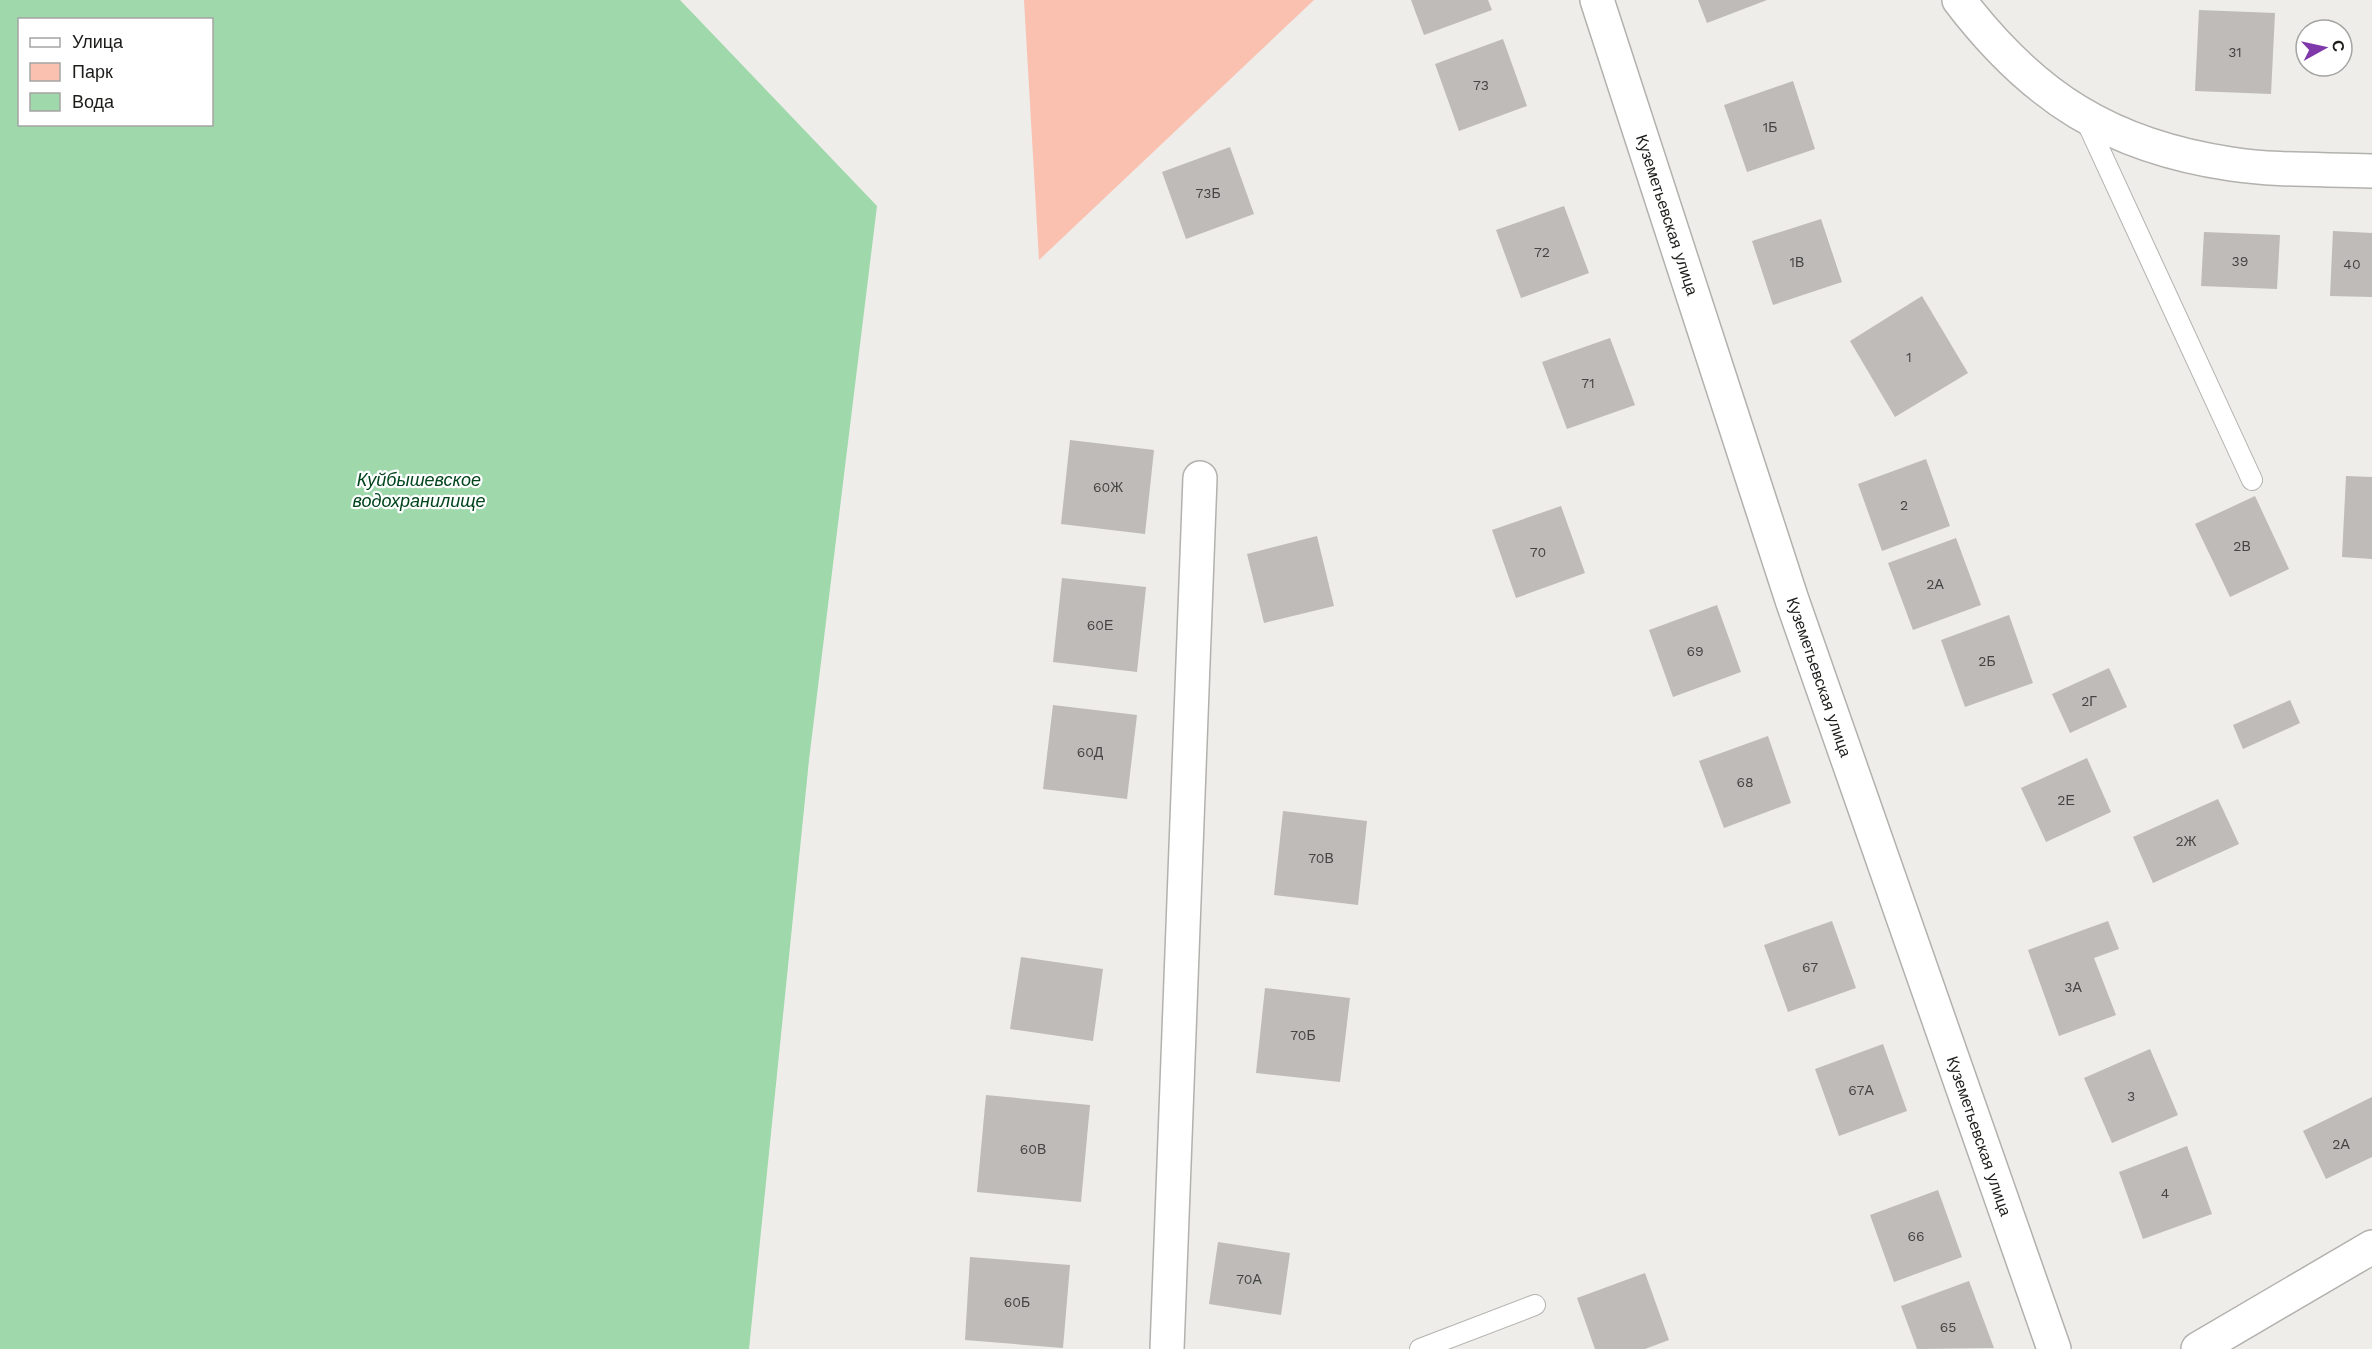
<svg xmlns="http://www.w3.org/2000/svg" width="2372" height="1349" font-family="'Work Sans',sans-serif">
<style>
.green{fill:#fac1b1}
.water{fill:#9ed8ab;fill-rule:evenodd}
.building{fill:#bebbb8}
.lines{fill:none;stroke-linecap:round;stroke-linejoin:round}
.lane-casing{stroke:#b2b1ae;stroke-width:22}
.street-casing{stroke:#b2b1ae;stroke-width:36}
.lane{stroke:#fff;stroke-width:20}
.street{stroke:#fff;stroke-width:33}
.labels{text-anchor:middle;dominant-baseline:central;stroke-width:4.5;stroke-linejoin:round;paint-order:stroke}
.number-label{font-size:14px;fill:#444442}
.street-label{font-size:16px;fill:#1c1c1a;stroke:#fff}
.water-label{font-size:18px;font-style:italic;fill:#00441c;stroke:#fff}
</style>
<rect width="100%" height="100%" fill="#eeede9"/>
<path class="green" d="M1024,0H1314L1039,260Z"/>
<path class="water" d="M0,0H680L877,206L809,760L749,1349H0ZM20,20H212V124H20Z"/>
<g class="building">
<path d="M1411,0H1488L1492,10L1424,35Z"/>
<path d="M1698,0H1767L1707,23Z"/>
<path d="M2199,10L2275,13L2271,94L2195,91Z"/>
<path d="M1503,39L1527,106L1459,131L1435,64Z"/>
<path d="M1793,81L1815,149L1747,172L1724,105Z"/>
<path d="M1230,147L1254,214L1186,239L1162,172Z"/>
<path d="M1564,206L1589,273L1521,298L1496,230Z"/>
<path d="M1821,219L1842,282L1773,305L1752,241Z"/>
<path d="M2333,231L2372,233V297L2330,296Z"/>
<path d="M2204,232L2280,235L2277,289L2201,286Z"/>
<path d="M1922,296L1968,373L1895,417L1850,341Z"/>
<path d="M1610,338L1635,405L1567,429L1542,362Z"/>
<path d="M1070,440L1154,450L1145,534L1061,524Z"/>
<path d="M1926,459L1950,526L1882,551L1858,484Z"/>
<path d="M2346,476L2372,477V559L2342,557Z"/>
<path d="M2255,496L2289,569L2230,597L2195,524Z"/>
<path d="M1561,506L1585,573L1516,598L1492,530Z"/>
<path d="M1317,536L1334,606L1264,623L1247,554Z"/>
<path d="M1956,538L1981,605L1913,630L1888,563Z"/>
<path d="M1062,578L1146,587L1137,672L1053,662Z"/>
<path d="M1717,605L1741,672L1673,697L1649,630Z"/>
<path d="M2009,615L2033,683L1965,707L1941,640Z"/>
<path d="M2109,668L2127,707L2070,733L2052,694Z"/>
<path d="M2290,700L2300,723L2243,749L2233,725Z"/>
<path d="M1053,705L1137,715L1127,799L1043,789Z"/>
<path d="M1768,736L1791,803L1724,828L1699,761Z"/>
<path d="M2087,758L2111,812L2046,842L2021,788Z"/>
<path d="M2218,799L2239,844L2153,883L2133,837Z"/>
<path d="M1283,811L1367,821L1358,905L1274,895Z"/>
<path d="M1832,921L1856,988L1788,1012L1764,945Z"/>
<path d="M2108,921L2119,949L2094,958L2116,1015L2059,1036L2028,950Z"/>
<path d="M1021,957L1103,969L1093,1041L1010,1029Z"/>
<path d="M1265,988L1350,998L1340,1082L1256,1073Z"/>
<path d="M1883,1044L1907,1111L1839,1136L1815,1069Z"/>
<path d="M2150,1049L2178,1115L2112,1143L2084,1078Z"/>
<path d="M986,1095L1090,1105L1081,1202L977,1192Z"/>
<path d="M2372,1097V1157L2326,1179L2303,1131Z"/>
<path d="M2187,1146L2212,1214L2143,1239L2119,1172Z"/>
<path d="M1938,1190L1962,1257L1894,1282L1870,1215Z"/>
<path d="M1218,1242L1290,1253L1281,1315L1209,1304Z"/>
<path d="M970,1257L1070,1265L1063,1348L965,1340Z"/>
<path d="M1645,1273L1669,1340L1645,1349H1595L1577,1298Z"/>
<path d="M1969,1281L1994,1348L1917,1349L1901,1306Z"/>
</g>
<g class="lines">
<g class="lane-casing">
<g id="lane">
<path d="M2084,116L2252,480"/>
<path d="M1420,1349L1535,1305"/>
</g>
</g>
<g class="street-casing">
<g id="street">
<path d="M1597,0L1792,600L2054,1349"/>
<path d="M1959,0C2033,97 2110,146 2231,164C2277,171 2326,169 2372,171"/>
<path d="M1167,1349L1200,478"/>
<path d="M2198,1349L2372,1247"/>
</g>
</g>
<use href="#lane" class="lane"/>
<use href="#street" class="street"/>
</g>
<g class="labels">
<g class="number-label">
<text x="2235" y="52">31</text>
<text x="1481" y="85">73</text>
<text x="1770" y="127">1Б</text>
<text x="1208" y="193">73Б</text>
<text x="1542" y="252">72</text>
<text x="2240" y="261">39</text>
<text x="1797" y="262">1В</text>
<text x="2352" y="264">40</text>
<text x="1909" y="357">1</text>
<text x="1588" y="383">71</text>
<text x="1108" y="487">60Ж</text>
<text x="1904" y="505">2</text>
<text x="2242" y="546">2В</text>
<text x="1538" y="552">70</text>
<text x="1935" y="584">2А</text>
<text x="1100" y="625">60Е</text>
<text x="1695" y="651">69</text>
<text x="1987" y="661">2Б</text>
<text x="2089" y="701">2Г</text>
<text x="1090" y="752">60Д</text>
<text x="1745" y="782">68</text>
<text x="2066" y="800">2Е</text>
<text x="2186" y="841">2Ж</text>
<text x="1321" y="858">70В</text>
<text x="1810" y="967">67</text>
<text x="2073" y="987">3А</text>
<text x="1303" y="1035">70Б</text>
<text x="1861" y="1090">67А</text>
<text x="2131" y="1096">3</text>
<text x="2341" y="1144">2А</text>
<text x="1033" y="1149">60В</text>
<text x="2165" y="1193">4</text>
<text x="1916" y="1236">66</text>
<text x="1249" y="1279">70А</text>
<text x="1017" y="1302">60Б</text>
<text x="1948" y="1327">65</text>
</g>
<g class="street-label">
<text transform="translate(1667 215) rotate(72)">Куземетьевская улица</text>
<text transform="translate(1819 677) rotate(71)">Куземетьевская улица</text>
<text transform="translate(1979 1136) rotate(71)">Куземетьевская улица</text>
</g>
<g class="water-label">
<text x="419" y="479">Куйбышевское<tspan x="419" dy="21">водохранилище</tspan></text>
</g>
</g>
<rect x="18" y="18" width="195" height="108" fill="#ffffff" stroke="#a4a4a3" stroke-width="1.5"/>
<rect x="30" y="38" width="30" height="9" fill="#ffffff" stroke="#a4a4a3" stroke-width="1.5"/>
<text x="72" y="48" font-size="18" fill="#1c1c1a">Улица</text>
<rect x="30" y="63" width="30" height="18" fill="#fac1b1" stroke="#a4a4a3" stroke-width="1.5"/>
<text x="72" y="78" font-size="18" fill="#1c1c1a">Парк</text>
<rect x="30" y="93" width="30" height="18" fill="#9ed8ab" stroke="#a4a4a3" stroke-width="1.5"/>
<text x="72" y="108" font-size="18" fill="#1c1c1a">Вода</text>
<g transform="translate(2324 48) rotate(82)"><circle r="28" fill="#ffffff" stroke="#a4a4a3" stroke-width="1.5"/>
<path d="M0-4.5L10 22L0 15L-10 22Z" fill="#7f38aa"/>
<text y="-9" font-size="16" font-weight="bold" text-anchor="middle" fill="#1c1c1a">С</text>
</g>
</svg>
